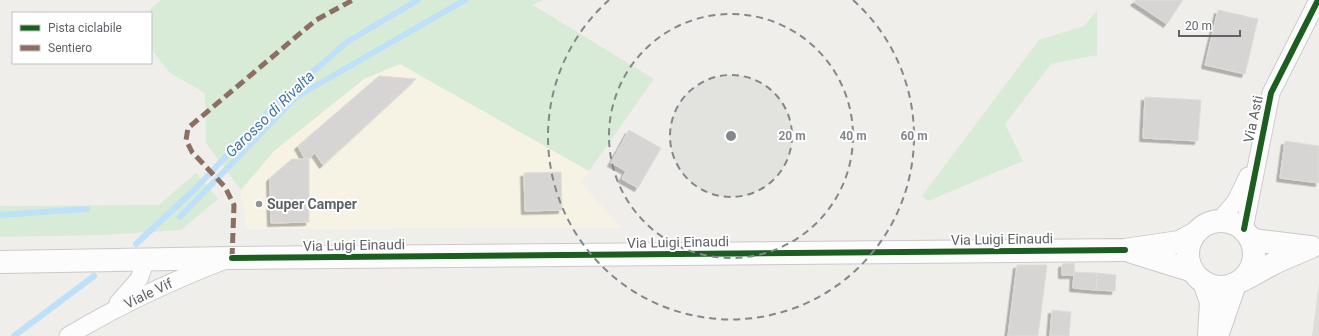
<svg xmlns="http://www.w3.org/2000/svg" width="1319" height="336" font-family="Roboto,sans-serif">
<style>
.commercial{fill:#f7f3e4}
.industrial{fill:#dfddda}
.green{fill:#d8ebd6}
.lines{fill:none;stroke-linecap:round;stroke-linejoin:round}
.stream{stroke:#bfe0f9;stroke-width:6}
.building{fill:#d6d5d3;stroke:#deddd9;filter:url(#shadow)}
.street-casing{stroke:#cbcccc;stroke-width:19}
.secondary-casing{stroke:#cacacb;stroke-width:24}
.street{stroke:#fdfcfc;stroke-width:17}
.secondary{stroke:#fdfcfc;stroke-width:22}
.quiet{stroke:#8d6e63;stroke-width:5;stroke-dasharray:10 5;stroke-linecap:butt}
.cycleway-casing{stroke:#fff;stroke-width:8}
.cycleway{stroke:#1b5e20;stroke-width:6}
.ring{fill:none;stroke:#84888a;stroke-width:2;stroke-dasharray:7 5}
.poi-dot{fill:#919496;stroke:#fff;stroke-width:1.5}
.labels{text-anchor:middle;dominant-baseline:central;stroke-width:4;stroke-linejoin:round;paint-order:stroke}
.street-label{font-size:14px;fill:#5f6368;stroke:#fff}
.poi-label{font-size:14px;font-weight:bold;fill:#5f6368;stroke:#fff;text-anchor:start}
.water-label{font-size:15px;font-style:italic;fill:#4174aa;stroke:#fff}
.centre{fill:#84888a;stroke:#fff;stroke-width:2}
.ring-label{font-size:12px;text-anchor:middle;font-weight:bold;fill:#84888a;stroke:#fff;stroke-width:4;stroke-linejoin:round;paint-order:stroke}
</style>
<defs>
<filter id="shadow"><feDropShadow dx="-3.5" dy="3.5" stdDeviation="0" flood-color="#0004"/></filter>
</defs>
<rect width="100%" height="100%" fill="#efeeea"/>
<path class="commercial" d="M400,64L589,171L581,183L621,228L246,229L241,190L274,151L364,79Z"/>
<path class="industrial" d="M1319,283V336H1312Z"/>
<g class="green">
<path d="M161,0H543L533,5L654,79L589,171L400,64L364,79L274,151L241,190L206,143L205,93L170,73L151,49V13H146Z"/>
<path d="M1097,11V55L1051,64L1005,124L1023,161L928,201L922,196L1039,40L1084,26Z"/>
<path d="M196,173L218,199L181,230L104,235L0,237V206L159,205Z"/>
</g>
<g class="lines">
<g class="stream">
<path d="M0,215L87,209"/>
<path d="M180,217L296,97L465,0"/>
<path d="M136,244L194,190L277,103L347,42L418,0"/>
<path d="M14,336L94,276"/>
</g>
</g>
<g class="building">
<path d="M1136,0H1183L1167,24L1134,2Z"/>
<path d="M1218,10L1258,19L1245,74L1205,65Z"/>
<path d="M379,76L416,79L323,165L315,153L309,159H305L298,146Z"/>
<path d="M1145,97L1201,100L1198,141L1143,138Z"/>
<path d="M629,130L661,148L638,188L622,179L626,171L611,163Z"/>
<path d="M1285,141L1319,146V183L1280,178Z"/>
<path d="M292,159H309V222L271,223L270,178Z"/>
<path d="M561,172L562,210L525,211L524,173Z"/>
<path d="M1074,263L1075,275H1062V264Z"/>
<path d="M1017,265H1047L1038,336H1008Z"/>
<path d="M1074,272L1097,273L1096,290L1073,288Z"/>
<path d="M1097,273L1116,275L1115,291L1096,290Z"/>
<path d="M1052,310L1071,312L1069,336H1050Z"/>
</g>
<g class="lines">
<g class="street-casing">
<g id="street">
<path d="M1220,220L1236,201L1248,176"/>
<path d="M1244,229L1271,93L1318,0"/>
<path d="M118,303L139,279L146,260"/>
<path id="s1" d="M68,336C118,306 169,282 223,261"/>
</g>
</g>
<g class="secondary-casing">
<g id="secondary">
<circle cx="1221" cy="254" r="33"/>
<path d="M1252,240L1310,247"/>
<path d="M1132,252L1193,271"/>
<path d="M0,262L232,258L1125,250L1179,242L1194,234"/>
<path d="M1243,280L1278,261L1311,247"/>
<path d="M1204,282L1211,302L1209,336"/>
<path d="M1217,336L1235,284"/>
</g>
</g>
<use href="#street" class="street"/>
<use href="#secondary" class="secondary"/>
<path class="quiet" d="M232,258L234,205L225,187L192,152L186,140L188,128L316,20L353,0"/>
<g class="cycleway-casing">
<g id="cycleway">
<path d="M1244,229L1271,93L1318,0"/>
<path d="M232,258L1125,250"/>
</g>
</g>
<use href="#cycleway" class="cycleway"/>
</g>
<circle cx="731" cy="136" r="61" fill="#84888a" fill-opacity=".12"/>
<g class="ring">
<circle cx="731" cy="136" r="61"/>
<circle cx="731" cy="136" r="122"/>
<path d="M853 0A183 183 0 1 1 609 0"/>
</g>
<circle class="poi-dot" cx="259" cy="204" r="4"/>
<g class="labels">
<g class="street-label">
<text transform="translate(1253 119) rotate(-78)">Via Asti</text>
<text transform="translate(1002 239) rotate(-1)">Via Luigi Einaudi</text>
<text transform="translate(678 242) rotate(-1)">Via Luigi Einaudi</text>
<text transform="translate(354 245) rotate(-1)">Via Luigi Einaudi</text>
<text stroke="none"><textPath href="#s1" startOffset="91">Viale Vif</textPath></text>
</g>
<g class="poi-label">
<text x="267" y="204">Super Camper</text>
</g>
<g class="water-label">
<text transform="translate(270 114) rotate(-44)">Garosso di Rivalta</text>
</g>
</g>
<circle cx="731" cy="136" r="6" class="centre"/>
<g class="ring-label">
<text x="792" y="140">20 m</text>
<text x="853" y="140">40 m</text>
<text x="914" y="140">60 m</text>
</g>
<rect x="12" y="12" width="140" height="52" fill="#ffffff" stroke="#bfc1c3"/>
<rect x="20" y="25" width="20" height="6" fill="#1b5e20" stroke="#bfc1c3"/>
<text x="48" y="32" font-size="12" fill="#5f6368">Pista ciclabile</text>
<rect x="20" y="45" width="20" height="6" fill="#8d6e63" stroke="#bfc1c3"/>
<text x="48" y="52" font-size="12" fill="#5f6368">Sentiero</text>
<path d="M1179 30v6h61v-6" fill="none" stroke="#5f6368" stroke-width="2"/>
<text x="1185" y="30" font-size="12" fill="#5f6368" stroke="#ffffff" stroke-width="3" paint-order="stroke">20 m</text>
</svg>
